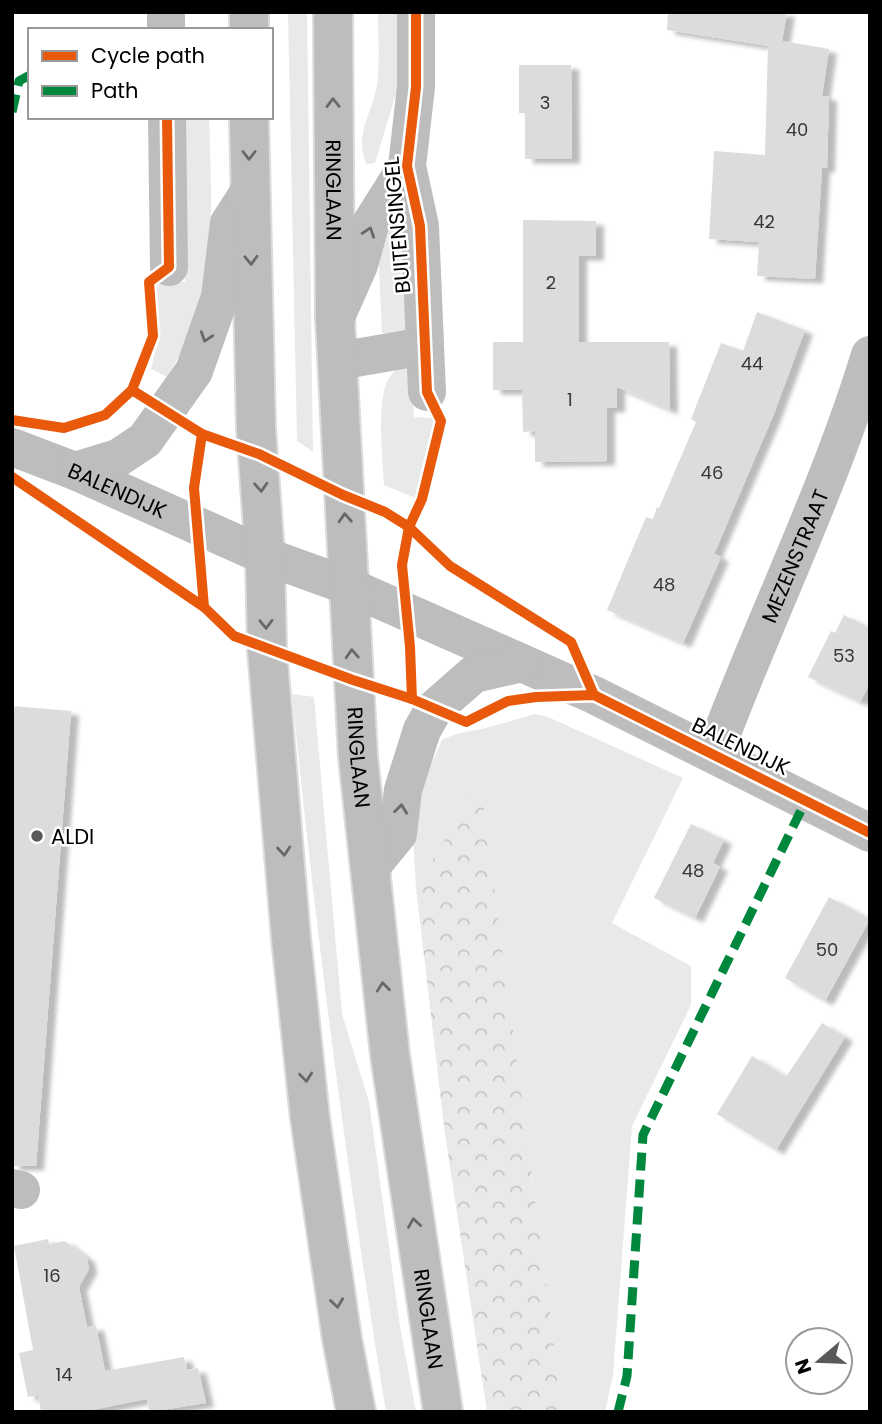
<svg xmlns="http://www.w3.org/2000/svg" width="882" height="1424" font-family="Poppins,sans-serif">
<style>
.grass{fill:#e9e9e9}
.forest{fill:url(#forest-crowns)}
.building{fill:#dcdcdc;filter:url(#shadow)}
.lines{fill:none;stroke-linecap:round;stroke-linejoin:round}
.highway-casing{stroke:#dbdbdb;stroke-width:42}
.minor{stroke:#bdbdbd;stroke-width:38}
.highway{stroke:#bdbdbd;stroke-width:38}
.quiet{stroke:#00873e;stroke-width:9;stroke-dasharray:18 9;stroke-linecap:butt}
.cycleway-casing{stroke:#fff;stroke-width:15}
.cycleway{stroke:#e8590c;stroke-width:10}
.oneway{stroke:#686868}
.poi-dot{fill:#595959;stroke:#fff;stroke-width:2.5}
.labels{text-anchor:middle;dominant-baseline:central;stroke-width:5;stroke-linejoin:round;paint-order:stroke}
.number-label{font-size:18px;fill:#373737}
.street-label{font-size:21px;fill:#000;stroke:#fff}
.poi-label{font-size:21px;fill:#000;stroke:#fff;text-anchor:start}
</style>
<defs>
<pattern id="forest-crowns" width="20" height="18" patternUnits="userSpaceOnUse" patternTransform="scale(1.75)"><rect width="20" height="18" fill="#e9e9e9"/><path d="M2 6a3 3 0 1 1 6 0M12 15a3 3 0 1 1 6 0" fill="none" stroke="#c6c6c6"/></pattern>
<filter id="shadow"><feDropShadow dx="8" dy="4.5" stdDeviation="2" flood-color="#0004"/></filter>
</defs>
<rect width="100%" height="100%" fill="#fff"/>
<g class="grass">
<path d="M288,12H307L313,452L297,441Z"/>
<path d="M378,12H401L402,74L375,163L366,164C354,130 373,114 377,84C380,61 378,36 378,12Z"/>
<path d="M184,117H209C211,192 218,273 186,343C180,355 173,366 167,377L151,369L159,336L156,283L185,282Z"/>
<path d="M390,229L399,230L404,240L406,333H382L378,245L379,236Z"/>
<path d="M411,365L414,417L435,418V434L415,498L384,485C383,459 375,394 391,375C397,368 403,367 411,365Z"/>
<path d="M292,694L314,697L342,1014L369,1102L400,1326L416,1412H386C347,1174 316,934 292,694Z"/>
<path d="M535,714L548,717L683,778L612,923L691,966V1005L632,1126L613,1375L605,1412H563L480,780L416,888L413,834L424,781L442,740L456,734L486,728Z"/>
</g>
<path class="forest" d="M480,779L563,1412H487L445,1134L416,888Z"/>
<g class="building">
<path d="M668,12H787L782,41L829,49L822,96H829L827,168H822L815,279L757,276L759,242L709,239L714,151L765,155L768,46L667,30Z"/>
<path d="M519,65H571L572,159H525V113H519Z"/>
<path d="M523,220L596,221V256H579V342H669L670,410L617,387V408H607V461L535,462V431L523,432L522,390H493V342H523Z"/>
<path d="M757,312L805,330L773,416L714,554L721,557L683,643L607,610L646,517L653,519L657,507L659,508L696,422L691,419L721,343L743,351Z"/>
<path d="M844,615L870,628V683L860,702L808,677L831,631L835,633Z"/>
<path d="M12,706L71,711L36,1166H12Z"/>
<path d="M691,824L724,840L713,863L720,867L695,918L654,898Z"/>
<path d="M829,897L870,919L825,1001L785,978Z"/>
<path d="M822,1023L845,1037L776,1150L717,1114L752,1056L786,1077Z"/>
<path d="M48,1239L49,1244L65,1241L87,1258L89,1269L79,1287L87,1327L96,1326L105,1371L184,1357L187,1370L198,1368L206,1403L149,1412L147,1399L82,1412H41L38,1395L28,1397L19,1353L33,1350L14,1246Z"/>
</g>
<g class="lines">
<g class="highway-casing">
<g id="highway">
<path d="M249,12V30"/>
<path id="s3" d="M333,12L335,319L358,757L390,1055L443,1412"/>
<path d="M249,117L256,428L265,556L267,649L291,938L310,1118L342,1339L356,1412"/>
</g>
</g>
<g class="minor">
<path d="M166,12V30"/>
<path d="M416,12V87L407,166L420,226L427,392"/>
<path d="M167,117L169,267"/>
<path d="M335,319L359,265L370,225L407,166"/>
<path d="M338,361L425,346"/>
<path id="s1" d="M12,447L75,471L265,556L348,586L594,695L870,833"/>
<path d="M75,471L118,458L145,440L194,371L220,297L229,223L249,192"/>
<path id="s2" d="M714,754C764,620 828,492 870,355"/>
<path d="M370,868L398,834L403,790L422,730L434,709L474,674L522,663"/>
<path d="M12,1188L21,1190"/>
</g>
<use href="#highway" class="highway"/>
<g class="quiet">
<path d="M12,112L19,81L30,75"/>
<path d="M618,1412L627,1376L643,1135L806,800"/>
</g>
<g class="cycleway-casing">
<g id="cycleway">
<path d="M132,390L202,434L259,454L343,495L385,512L409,527L450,566L571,642L594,695"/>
<path d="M12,420L64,428L105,415L132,390L153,336L149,282L169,267L167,117"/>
<path d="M202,434L194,488L204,607"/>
<path d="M12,477L204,607L234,636L353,680L412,699L466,722L508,701L536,697L594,695L870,833"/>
<path d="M412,699L410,647L402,565L409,527L422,499L441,421L427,392L420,226L407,166L416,87V12"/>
</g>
</g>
<use href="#cycleway" class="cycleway"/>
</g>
<defs><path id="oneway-chevron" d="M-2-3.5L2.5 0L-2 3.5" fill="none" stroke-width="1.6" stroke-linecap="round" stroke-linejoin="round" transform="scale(1.75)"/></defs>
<g class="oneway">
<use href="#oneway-chevron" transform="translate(333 103) rotate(-91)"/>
<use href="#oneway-chevron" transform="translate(249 155) rotate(90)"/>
<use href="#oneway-chevron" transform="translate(369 232) rotate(-71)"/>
<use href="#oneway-chevron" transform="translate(251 260) rotate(88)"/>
<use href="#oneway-chevron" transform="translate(206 337) rotate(109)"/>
<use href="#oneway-chevron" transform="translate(261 487) rotate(87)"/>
<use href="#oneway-chevron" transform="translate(345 518) rotate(-93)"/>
<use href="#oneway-chevron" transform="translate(266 624) rotate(89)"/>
<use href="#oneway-chevron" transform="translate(352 654) rotate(-93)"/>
<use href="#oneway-chevron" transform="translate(401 809) rotate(-83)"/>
<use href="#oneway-chevron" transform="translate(284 851) rotate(85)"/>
<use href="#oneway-chevron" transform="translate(383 987) rotate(-96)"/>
<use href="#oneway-chevron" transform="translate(306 1077) rotate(84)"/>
<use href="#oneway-chevron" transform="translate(414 1223) rotate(-99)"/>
<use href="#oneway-chevron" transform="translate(337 1303) rotate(82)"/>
</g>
<circle class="poi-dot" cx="37" cy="836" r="7"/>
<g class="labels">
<g class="number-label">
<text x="545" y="102">3</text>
<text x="797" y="129">40</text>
<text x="764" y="221">42</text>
<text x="551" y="282">2</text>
<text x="752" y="363">44</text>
<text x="570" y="399">1</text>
<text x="712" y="472">46</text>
<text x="664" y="584">48</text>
<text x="844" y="655">53</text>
<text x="693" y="870">48</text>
<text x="827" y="949">50</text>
<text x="52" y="1275">16</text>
<text x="64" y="1374">14</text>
</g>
<g class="street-label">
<text stroke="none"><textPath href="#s3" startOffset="178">RINGLAAN</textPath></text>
<text transform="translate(397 225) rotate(-95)">BUITENSINGEL</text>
<text stroke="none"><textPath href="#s1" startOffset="114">BALENDIJK</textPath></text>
<text stroke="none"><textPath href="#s2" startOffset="214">MEZENSTRAAT</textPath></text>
<text transform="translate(741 746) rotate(26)">BALENDIJK</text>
<text stroke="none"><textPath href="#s3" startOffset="746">RINGLAAN</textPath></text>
<text stroke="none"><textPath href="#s3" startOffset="1312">RINGLAAN</textPath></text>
</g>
<g class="poi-label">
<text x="51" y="836">ALDI</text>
</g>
</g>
<rect width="882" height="1424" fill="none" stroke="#000000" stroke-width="28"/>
<rect x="28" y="28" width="245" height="91" fill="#ffffff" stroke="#999999" stroke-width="2"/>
<rect x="42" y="51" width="35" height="10" fill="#e8590c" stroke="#999999" stroke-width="2"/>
<text x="91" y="63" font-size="21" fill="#000000">Cycle path</text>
<rect x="42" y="86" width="35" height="10" fill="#00873e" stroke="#999999" stroke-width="2"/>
<text x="91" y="98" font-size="21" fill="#000000">Path</text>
<g transform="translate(819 1361) rotate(251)"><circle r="33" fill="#ffffff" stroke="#999999" stroke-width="2"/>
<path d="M0-5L12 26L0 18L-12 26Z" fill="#595959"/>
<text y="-10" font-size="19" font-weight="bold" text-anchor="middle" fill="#000000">N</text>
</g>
</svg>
